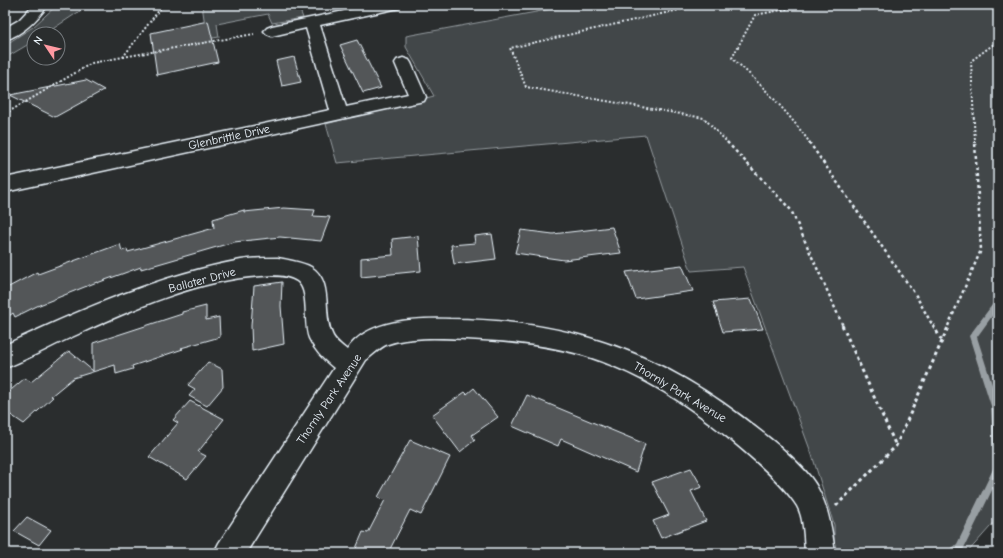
<svg xmlns="http://www.w3.org/2000/svg" width="1003" height="558" font-family="'Comic Neue',sans-serif">
<style>
.green{fill:#424648;stroke:#959ca0}
.lines{fill:none;stroke-linecap:round;stroke-linejoin:round}
.stream{fill:#989fa3;fill-rule:evenodd}
.building{fill:#535759;stroke:#e8f1f8}
.minor-casing{stroke:#e8f1f8;stroke-width:3}
.tertiary-casing{stroke:#e8f1f8;stroke-width:3}
.path-far2{stroke:#e8f1f8;stroke-width:2;stroke-dasharray:2 2;stroke-linecap:butt}
.path-far1{stroke:#e8f1f8;stroke-width:2.5;stroke-dasharray:3 3;stroke-linecap:butt}
.path{stroke:#e8f1f8;stroke-width:3;stroke-dasharray:3.5 3.5;stroke-linecap:butt}
.minor{fill:#2a2d2e;fill-rule:evenodd}
.tertiary{fill:#2a2d2e;fill-rule:evenodd}
.labels{text-anchor:middle;dominant-baseline:central;stroke-width:3;stroke-linejoin:round;paint-order:stroke}
.street-label{font-size:12px;fill:#e8f1f8;stroke:#2a2d2e}
</style>
<rect width="100%" height="100%" fill="#2a2d2e"/>
<filter id="ink" filterUnits="userSpaceOnUse"><feTurbulence type="fractalNoise" baseFrequency=".025" numOctaves="2"/><feDisplacementMap in="SourceGraphic" scale="8" xChannelSelector="R" yChannelSelector="G"/><feConvolveMatrix kernelMatrix="1 2 1 2 8 2 1 2 1" color-interpolation-filters="sRGB"/></filter>
<g filter="url(#ink)">
<g class="green">
<path d="M57,5H89L45,34H34V41L5,58V45L33,27Z"/>
<path d="M202,5H298L303,18L272,23L268,14L217,24L219,37L207,39Z"/>
<path d="M574,5H998V518L967,553H834V525L812,455L743,267L691,271L646,135L337,163L326,124L434,96L406,47V36Z"/>
</g>
<g class="lines">
<path class="stream" d="M998,300V308L977,337L998,403V478L963,550L960,553H947L949,550L957,544L994,467L991,406L969,336L995,301Z"/>
</g>
<g class="building">
<path d="M208,21L218,62L157,75L151,33Z"/>
<path d="M357,40L381,88L363,93L340,45Z"/>
<path d="M294,57L301,82L282,86L276,61Z"/>
<path d="M86,80L104,90L55,117L10,95Z"/>
<path d="M284,208L315,210L313,216L330,217L321,241L280,237L234,242L141,269V267L97,283V282L37,306L15,317L13,313L5,319V289L37,272L38,274L120,244L122,251L127,249L128,252L214,228L213,219L244,210V212Z"/>
<path d="M612,227L621,253L564,260L515,253L521,230L553,234Z"/>
<path d="M492,234L496,259L454,264L451,245L475,243L474,236Z"/>
<path d="M418,236L421,271L361,277V258L393,255L392,239Z"/>
<path d="M682,265L693,291L636,299L626,272Z"/>
<path d="M282,282L281,306L284,344L252,351L251,326L254,286Z"/>
<path d="M751,299L763,329L723,332L713,302Z"/>
<path d="M206,306V320L219,317L220,337L181,348L183,349L132,366L133,369L116,374L115,365L73,378L51,396L53,397L24,424L5,411V395L25,378L31,382L69,351L93,371V343L182,314V312Z"/>
<path d="M208,362L222,369L223,387L207,406L189,396L195,389L188,385Z"/>
<path d="M474,388L498,417L472,435L475,440L460,452L432,415L465,392L467,394Z"/>
<path d="M527,395L645,444L636,472L561,439L558,446L512,426Z"/>
<path d="M190,401L224,419L198,452L206,456L187,479L149,457L178,423L173,420Z"/>
<path d="M410,440L450,457L421,515L410,510L388,553H354L363,532L368,533L385,500L378,497Z"/>
<path d="M691,468L702,487L691,491L706,521L661,538L653,521L669,515L652,482Z"/>
<path d="M27,517L51,530L39,545L14,531Z"/>
</g>
<g class="lines">
<g class="minor-casing">
<g id="minor">
<path d="M373,5H401L399,8L320,25L346,107L408,94L395,63L397,60L403,58L409,60L411,63L426,97L424,101L5,192V178L330,110L306,28L272,36L267,34L264,31L267,28L272,26Z"/>
<path d="M278,258C288,260 302,262 311,267C334,281 322,314 332,334C334,340 341,345 347,350C367,319 417,318 450,319C573,320 663,353 759,430C776,443 809,470 818,489C829,509 832,531 835,553H805C804,538 804,518 797,506C784,485 756,461 737,445C695,409 646,376 592,358C552,345 509,341 467,339C442,338 412,336 388,344C380,347 373,355 366,360L246,553H214L219,543L334,368C324,360 315,351 309,338C303,323 310,290 297,281C287,274 272,275 261,276C197,280 133,309 74,336C51,346 29,359 5,368V345C78,311 162,274 241,260C253,258 266,258 278,258Z"/>
</g>
</g>
<g class="tertiary-casing">
<path id="tertiary" d="M33,5H48C38,19 22,35 5,40V28L19,20Z"/>
</g>
<g class="path-far2">
<path d="M701,5L510,48L526,87L704,118L728,143"/>
<path d="M807,5L755,15L732,58C761,84 787,111 810,143"/>
<path d="M123,57L254,34"/>
<path d="M5,114L92,63L123,57L163,5"/>
<path d="M975,143L971,61L998,41"/>
</g>
<g class="path-far1">
<path d="M727,142L791,210L843,326"/>
<path d="M809,142L915,294L933,326"/>
<path d="M948,326L981,250L975,142"/>
</g>
<g class="path">
<path d="M842,325L896,446"/>
<path d="M933,325L942,341"/>
<path d="M836,506L896,446L949,325"/>
</g>
<use href="#minor" class="minor"/>
<use href="#tertiary" class="tertiary"/>
</g>
</g>
<g class="labels">
<g class="street-label">
<text transform="translate(229 137) rotate(-12)">Glenbrittle Drive</text>
<text transform="translate(202 280) rotate(-15)">Ballater Drive</text>
<text transform="translate(680 392) rotate(31)">Thornly Park Avenue</text>
<text transform="translate(329 399) rotate(-56)">Thornly Park Avenue</text>
</g>
</g>
<rect width="1003" height="558" fill="none" stroke="#2a2d2e" stroke-width="20"/>
<rect x="10" y="10" width="983" height="538" fill="none" stroke="#e8f1f8" stroke-width="1.5" filter="url(#ink)"/>
<g transform="translate(46 46) rotate(305)"><circle r="19" fill="#2a2d2e" stroke="#767b7f"/>
<path d="M0-3L7 15L0 10L-7 15Z" fill="#ff9aa2"/>
<text y="-6" font-size="11" font-weight="bold" text-anchor="middle" fill="#e8f1f8">N</text>
</g>
</svg>
